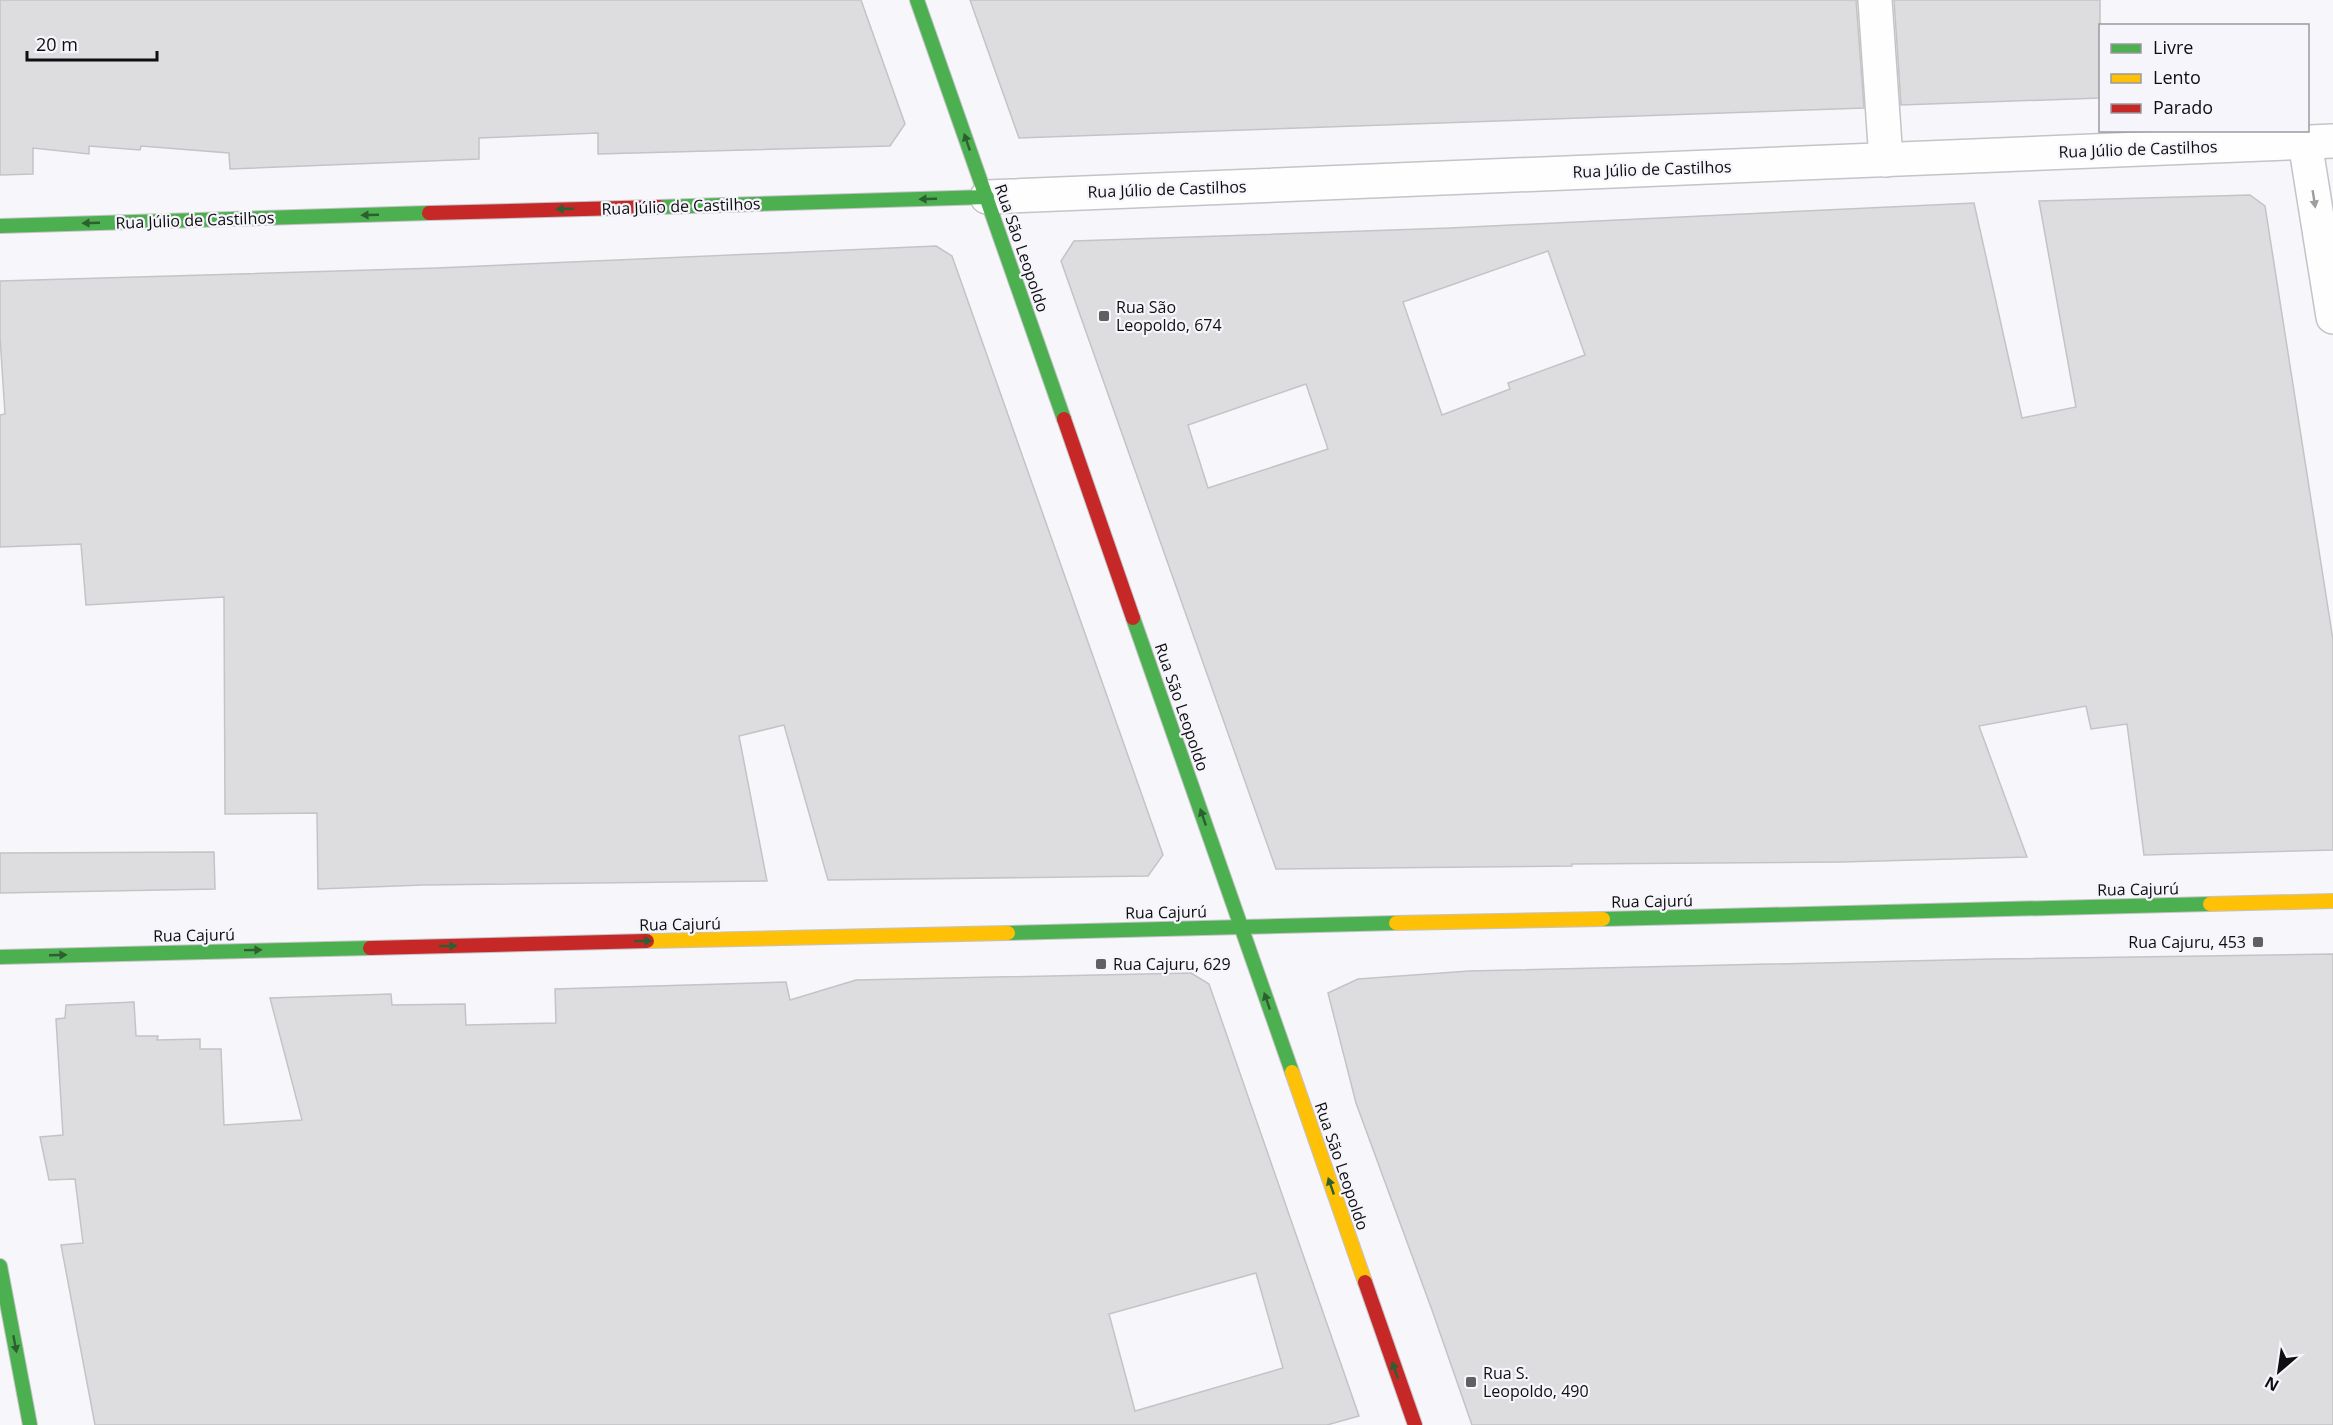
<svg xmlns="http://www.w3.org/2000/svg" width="2333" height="1425" font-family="'Open Sans',sans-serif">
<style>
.building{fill:#dddddf;stroke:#c4c3c6;stroke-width:1.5;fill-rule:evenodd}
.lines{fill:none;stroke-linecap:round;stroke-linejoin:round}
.street-casing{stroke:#c4c3c6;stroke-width:36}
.fast-casing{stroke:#c4c3c6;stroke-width:16}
.slow-casing{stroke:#c4c3c6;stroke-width:16}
.jam-casing{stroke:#c4c3c6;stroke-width:16}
.street{stroke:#fefefe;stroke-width:33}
.fast{stroke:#4caf50;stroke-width:14}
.slow{stroke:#ffc107;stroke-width:14}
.jam{stroke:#c62828;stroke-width:14}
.oneway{fill:#2e5f30}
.oneway2{fill:#9e9e9f}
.poi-dot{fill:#606063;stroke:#f6f5fb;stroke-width:2}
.labels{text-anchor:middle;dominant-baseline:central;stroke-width:4.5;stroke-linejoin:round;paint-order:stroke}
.street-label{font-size:16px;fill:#0f0f11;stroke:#f6f5fb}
.poi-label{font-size:16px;fill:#0f0f11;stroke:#f6f5fb;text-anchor:start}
</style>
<rect width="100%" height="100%" fill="#f7f6fa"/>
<g class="building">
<path d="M0,0H861L905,124L890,146L598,154V133L479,138V159L230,169L229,153L141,146L140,150L89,146V154L33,148V174L0,175Z"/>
<path d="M970,0H1856L1864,108L1019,138Z"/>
<path d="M1894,0H2100V98L1901,105Z"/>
<path d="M2250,195L2265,206L2333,640V850L2144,855L2127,724L2091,729L2086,706L1979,726L2027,857L1841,862L1572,864V866L1276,869L1061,261L1074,241L1450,228L1974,203L2022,418L2076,407L2039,201ZM1548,251L1585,355L1508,383L1510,389L1442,415L1403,302ZM1306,384L1328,449L1208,488L1188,425Z"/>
<path d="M936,246L952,256L1163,855L1148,876L828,880L784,725L739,736L767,881L423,885L318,889L317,813L225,814L224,597L86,605L81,544L0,547V415L5,414L0,337V281L437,268Z"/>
<path d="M214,852L215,889L0,893V853Z"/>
<path d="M2333,954V1425H1472L1432,1310L1356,1103L1328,993L1358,979L1469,971L1992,959Z"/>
<path d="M1191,973L1209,984L1359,1416L1327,1425H95L61,1245L83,1243L75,1179L49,1180L40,1137L63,1135L56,1019L65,1018L66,1005L134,1002L136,1036H158L157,1040L200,1039V1049H221L224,1125L302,1120L270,998L391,994L392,1005L465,1004L466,1025L556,1023L555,989L786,982L790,1000L856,980ZM1256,1273L1283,1368L1135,1411L1109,1314Z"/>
</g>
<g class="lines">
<g class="street-casing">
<g id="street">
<path d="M1875,0L1886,160"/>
<path d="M2305,142L2333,317"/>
<path d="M987,197L2333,141"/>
</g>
</g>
<g class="fast-casing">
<g id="fast">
<path d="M917,0L1064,419"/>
<path d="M659,207L987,197"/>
<path d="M0,226L429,213"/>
<path d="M1133,618L1292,1072"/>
<path d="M1603,919L2210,904"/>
<path d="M1008,933L1396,923"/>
<path d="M0,957L370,948"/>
<path d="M0,1266L30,1425"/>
</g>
</g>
<g class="slow-casing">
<g id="slow">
<path d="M2210,904L2333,901"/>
<path d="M1396,923L1603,919"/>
<path d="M647,941L1008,933"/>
<path d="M1292,1072L1365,1282"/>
</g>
</g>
<g class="jam-casing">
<g id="jam">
<path d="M429,213L659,207"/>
<path d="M1064,419L1133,618"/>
<path d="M370,948L647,941"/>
<path d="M1365,1282L1415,1425"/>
</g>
</g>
<use href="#street" class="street"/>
<use href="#fast" class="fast"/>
<use href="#slow" class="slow"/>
<use href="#jam" class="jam"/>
</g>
<defs><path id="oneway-solid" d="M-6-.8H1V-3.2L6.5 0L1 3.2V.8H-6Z" transform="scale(1.5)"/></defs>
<g class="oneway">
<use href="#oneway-solid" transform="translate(967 142) rotate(-109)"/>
<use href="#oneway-solid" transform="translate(928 199) rotate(178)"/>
<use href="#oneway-solid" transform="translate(565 209) rotate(178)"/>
<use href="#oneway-solid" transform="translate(370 215) rotate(178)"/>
<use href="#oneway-solid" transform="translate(91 223) rotate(178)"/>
<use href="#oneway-solid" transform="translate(1203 817) rotate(-109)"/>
<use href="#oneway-solid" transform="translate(643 941) rotate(-1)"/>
<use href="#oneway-solid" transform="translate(448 946) rotate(-1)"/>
<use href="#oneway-solid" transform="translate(253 950) rotate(-1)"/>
<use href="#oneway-solid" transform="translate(58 955) rotate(-2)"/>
<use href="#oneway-solid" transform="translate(1267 1001) rotate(-109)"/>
<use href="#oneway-solid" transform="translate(1331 1186) rotate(-109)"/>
<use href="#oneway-solid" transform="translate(15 1344) rotate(79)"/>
<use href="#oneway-solid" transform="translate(1395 1370) rotate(-109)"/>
</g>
<use class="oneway2" href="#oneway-solid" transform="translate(2314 199) rotate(81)"/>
<g class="poi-dot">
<rect x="1098" y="310" width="12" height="12" rx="3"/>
<rect x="2252" y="936" width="12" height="12" rx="3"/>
<rect x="1095" y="958" width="12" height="12" rx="3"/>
<rect x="1465" y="1376" width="12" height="12" rx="3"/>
</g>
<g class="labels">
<g class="street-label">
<text transform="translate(2138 149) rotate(-2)">Rua Júlio de Castilhos</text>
<text transform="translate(1652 169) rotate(-2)">Rua Júlio de Castilhos</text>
<text transform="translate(1167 189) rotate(-2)">Rua Júlio de Castilhos</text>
<text transform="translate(681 206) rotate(-2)">Rua Júlio de Castilhos</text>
<text transform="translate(195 220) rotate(-2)">Rua Júlio de Castilhos</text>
<text transform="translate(1022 248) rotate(71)">Rua São Leopoldo</text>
<text transform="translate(1182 707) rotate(71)">Rua São Leopoldo</text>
<text transform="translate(2138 889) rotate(-1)">Rua Cajurú</text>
<text transform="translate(1652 901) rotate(-1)">Rua Cajurú</text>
<text transform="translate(1166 912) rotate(-1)">Rua Cajurú</text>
<text transform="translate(680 924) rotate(-1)">Rua Cajurú</text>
<text transform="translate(194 935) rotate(-1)">Rua Cajurú</text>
<text transform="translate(1342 1166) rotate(71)">Rua São Leopoldo</text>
</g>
<g class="poi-label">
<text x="1116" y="307">Rua São<tspan x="1116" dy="18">Leopoldo, 674</tspan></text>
<text x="2246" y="942" text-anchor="end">Rua Cajuru, 453</text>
<text x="1113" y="964">Rua Cajuru, 629</text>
<text x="1483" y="1373">Rua S.<tspan x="1483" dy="18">Leopoldo, 490</tspan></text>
</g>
</g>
<rect x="2099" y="24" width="210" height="108" fill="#f6f5fb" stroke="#9a999d" stroke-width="1.5"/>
<rect x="2111" y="44" width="30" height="9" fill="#4caf50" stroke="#9a999d" stroke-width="1.5"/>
<text x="2153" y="54" font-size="18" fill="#0f0f11">Livre</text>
<rect x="2111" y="74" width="30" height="9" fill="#ffc107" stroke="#9a999d" stroke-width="1.5"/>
<text x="2153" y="84" font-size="18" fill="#0f0f11">Lento</text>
<rect x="2111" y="104" width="30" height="9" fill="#c62828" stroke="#9a999d" stroke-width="1.5"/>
<text x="2153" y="114" font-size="18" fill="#0f0f11">Parado</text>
<g transform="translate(2279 1371) rotate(209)" stroke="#f6f5fb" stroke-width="4.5" paint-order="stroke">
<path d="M0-4.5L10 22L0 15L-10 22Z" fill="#0f0f11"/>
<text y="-9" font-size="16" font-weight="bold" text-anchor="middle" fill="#0f0f11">N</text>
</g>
<path d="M27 51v9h130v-9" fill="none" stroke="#0f0f11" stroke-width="3"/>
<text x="36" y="51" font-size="18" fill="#0f0f11" stroke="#f6f5fb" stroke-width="4.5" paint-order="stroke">20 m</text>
</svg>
